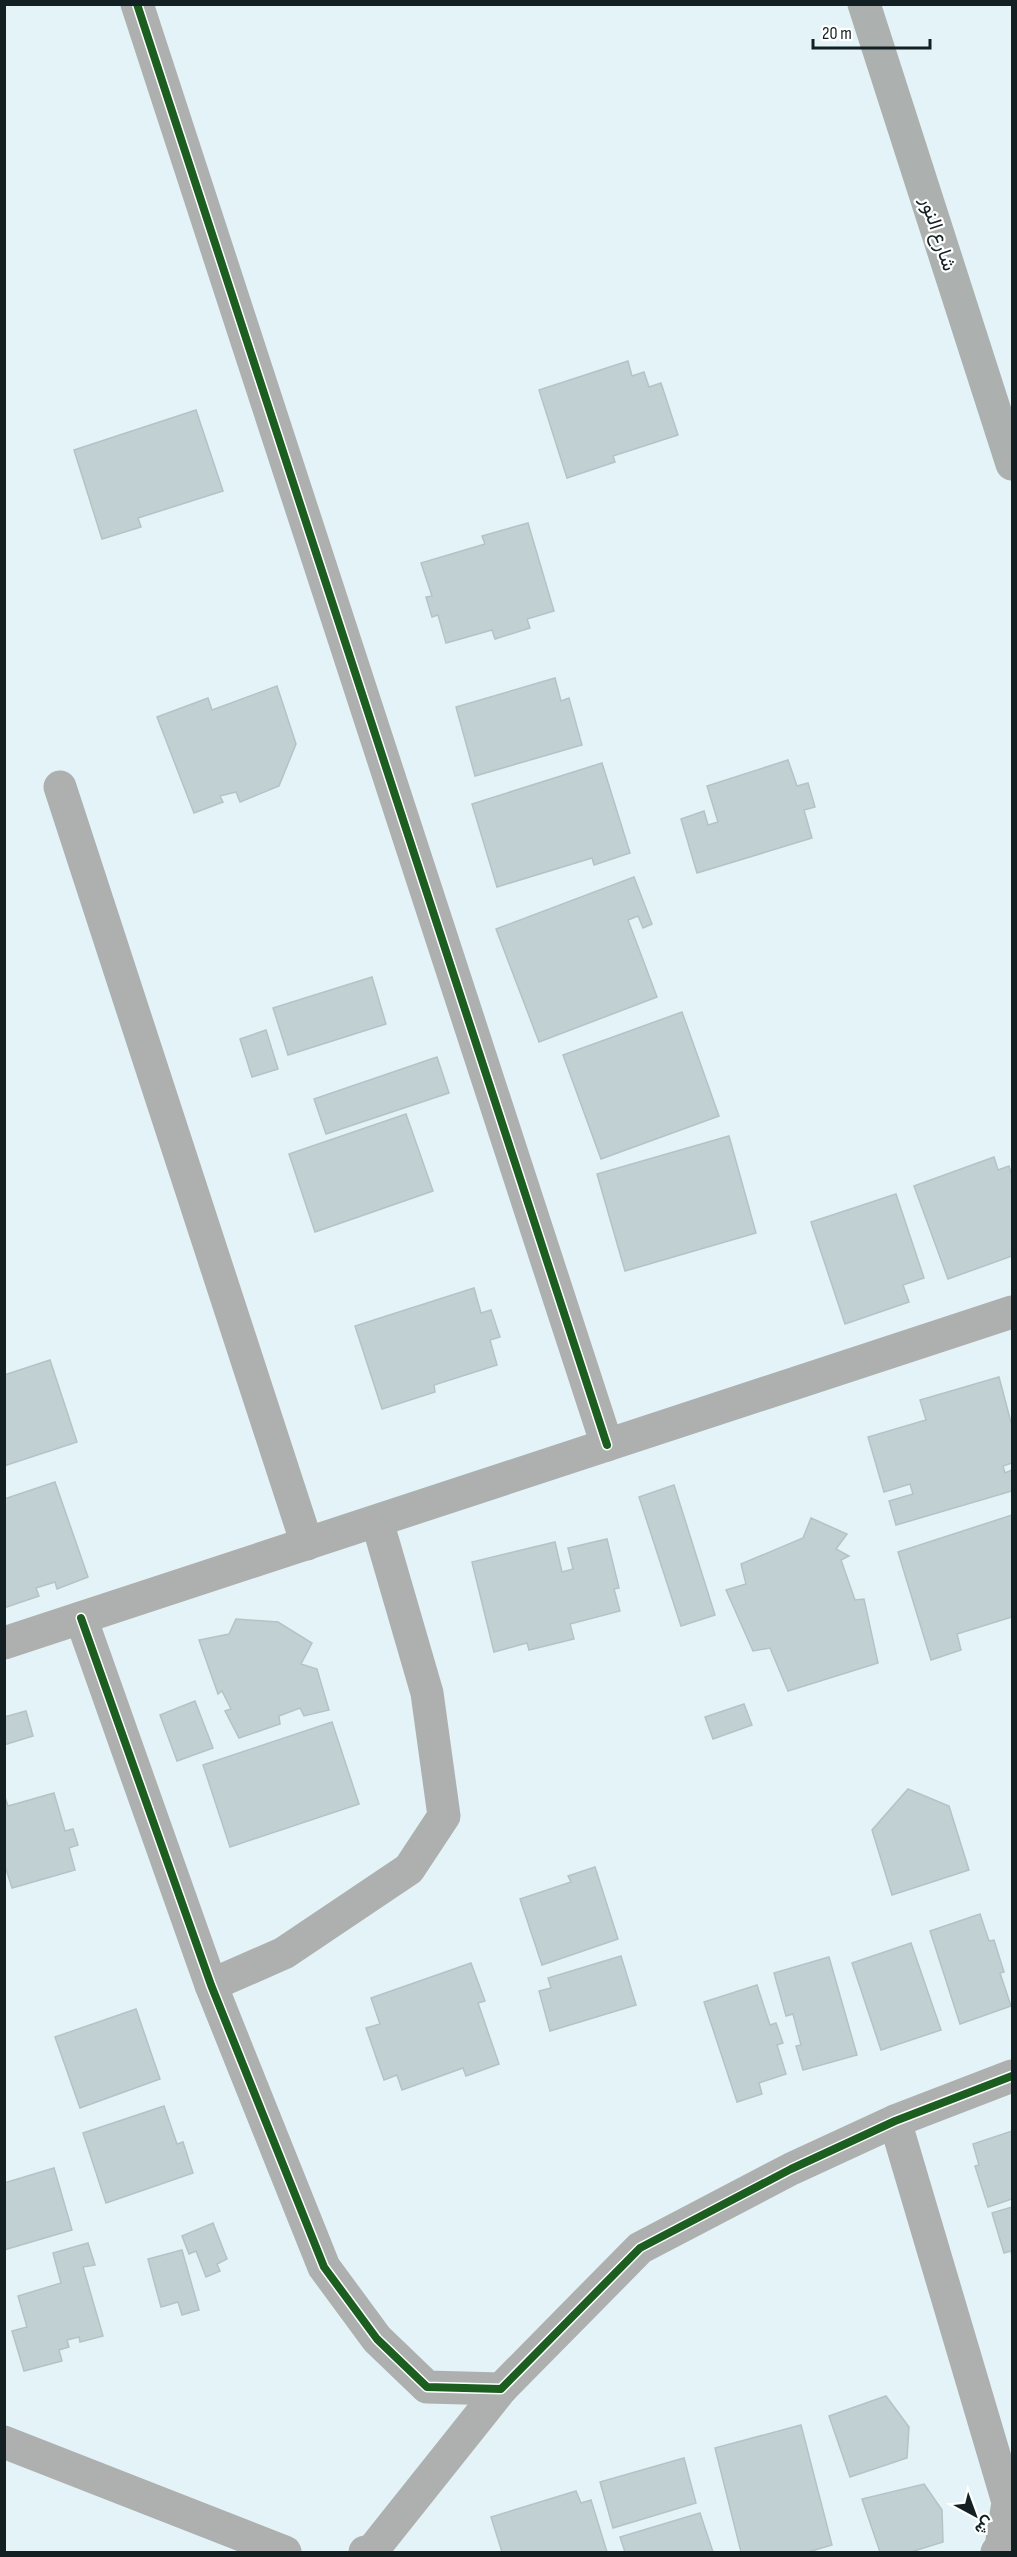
<svg xmlns="http://www.w3.org/2000/svg" width="1017" height="2557" font-family="'Sofia Sans Condensed',Vazirmatn,sans-serif">
<style>
.building{fill:#c1d0d3;stroke:#b5c3c6;stroke-width:1.5}
.lines{fill:none;stroke-linecap:round;stroke-linejoin:round}
.street{stroke:#adb0af;stroke-width:33}
.secondary{stroke:#acb0af;stroke-width:33}
.cycleway-casing{stroke:#fff;stroke-width:11}
.cycleway{stroke:#1b5e20;stroke-width:8}
.labels{text-anchor:middle;dominant-baseline:central;stroke-width:4.5;stroke-linejoin:round;paint-order:stroke}
.street-label{font-size:20px;fill:#132023;stroke:#fff}
</style>
<rect width="100%" height="100%" fill="#e3f3f7"/>
<g class="building">
<path d="M628,361L632,376L644,372L649,387L661,383L678,435L613,456L615,462L567,478L539,390Z"/>
<path d="M196,410L223,491L138,518L141,527L102,539L74,450Z"/>
<path d="M528,523L554,611L527,619L530,628L495,639L492,630L446,643L438,615L432,617L426,597L432,596L421,563L485,544L482,536Z"/>
<path d="M555,678L561,701L569,698L582,745L475,776L456,707Z"/>
<path d="M277,686L296,744L279,786L240,802L236,792L220,796L223,802L194,813L157,717L208,698L212,710Z"/>
<path d="M788,760L797,786L808,783L815,807L804,810L812,838L697,873L681,819L704,811L708,825L718,822L707,786Z"/>
<path d="M602,763L630,853L594,865L592,858L497,887L472,804Z"/>
<path d="M634,877L652,924L643,928L638,916L628,920L657,997L539,1042L496,929Z"/>
<path d="M372,977L386,1024L288,1055L273,1008Z"/>
<path d="M682,1012L719,1116L601,1159L563,1055Z"/>
<path d="M266,1030L278,1069L252,1077L240,1039Z"/>
<path d="M437,1057L449,1093L326,1134L314,1099Z"/>
<path d="M406,1114L433,1191L315,1232L289,1154Z"/>
<path d="M729,1136L756,1233L625,1271L597,1174Z"/>
<path d="M994,1157L998,1170L1009,1166L1012,1176V1256L948,1279L914,1186Z"/>
<path d="M896,1194L924,1278L903,1285L909,1302L845,1324L811,1222Z"/>
<path d="M474,1288L481,1313L491,1310L500,1337L490,1340L497,1365L434,1385L435,1392L382,1409L355,1326Z"/>
<path d="M50,1360L77,1442L4,1466V1375Z"/>
<path d="M999,1377L1012,1426V1463L1003,1466L1005,1473L1012,1470V1491L896,1525L889,1501L913,1494L910,1484L884,1492L868,1437L926,1420L920,1400Z"/>
<path d="M55,1482L88,1577L57,1589L55,1582L36,1588L39,1596L4,1608V1499Z"/>
<path d="M674,1485L715,1615L681,1626L639,1497Z"/>
<path d="M1012,1515V1617L957,1634L961,1650L931,1660L898,1552Z"/>
<path d="M811,1518L847,1534L836,1549L849,1556L841,1560L855,1600L864,1599L878,1663L788,1691L770,1648L753,1651L726,1590L746,1584L741,1564L803,1538Z"/>
<path d="M607,1539L619,1588L614,1589L620,1611L570,1624L574,1639L529,1650L527,1643L494,1652L472,1562L555,1542L562,1572L573,1569L568,1548Z"/>
<path d="M236,1619L278,1622L312,1643L301,1664L317,1669L329,1710L304,1716L300,1708L279,1716L280,1724L239,1738L225,1711L231,1709L222,1691L218,1694L199,1640L229,1634Z"/>
<path d="M195,1701L213,1748L177,1761L160,1715Z"/>
<path d="M744,1704L752,1725L713,1739L705,1717Z"/>
<path d="M26,1711L33,1736L4,1745V1717Z"/>
<path d="M332,1722L359,1804L230,1847L203,1765Z"/>
<path d="M908,1789L949,1806L969,1870L892,1895L872,1830Z"/>
<path d="M54,1793L65,1831L73,1829L78,1845L69,1848L75,1870L12,1888L4,1863V1794L8,1806Z"/>
<path d="M595,1867L618,1939L542,1965L520,1899L571,1882L568,1876Z"/>
<path d="M980,1914L989,1941L994,1940L1004,1972L1000,1973L1011,2006L960,2024L930,1931Z"/>
<path d="M911,1943L941,2030L881,2050L852,1963Z"/>
<path d="M621,1956L636,2005L550,2031L539,1991L551,1988L548,1978Z"/>
<path d="M829,1957L857,2055L803,2070L796,2046L801,2045L793,2014L786,2016L774,1973Z"/>
<path d="M471,1963L485,2001L478,2003L499,2064L466,2076L463,2068L402,2090L397,2075L384,2080L366,2028L380,2024L371,1998Z"/>
<path d="M757,1985L770,2025L776,2023L783,2043L777,2045L786,2074L759,2083L762,2094L737,2102L704,2002Z"/>
<path d="M136,2009L160,2079L80,2108L55,2037Z"/>
<path d="M164,2106L177,2144L183,2142L193,2173L106,2203L83,2133Z"/>
<path d="M1012,2131V2199L988,2207L975,2166L979,2165L973,2144Z"/>
<path d="M54,2168L72,2230L4,2250V2183Z"/>
<path d="M1012,2207V2256L1011,2251L1004,2253L992,2213Z"/>
<path d="M213,2223L227,2259L217,2264L220,2271L206,2277L196,2251L189,2254L182,2236Z"/>
<path d="M88,2243L95,2265L83,2267L103,2336L80,2342L79,2337L67,2340L69,2347L59,2350L62,2361L24,2371L12,2331L27,2327L18,2296L61,2283L53,2253Z"/>
<path d="M182,2250L199,2310L182,2315L178,2302L161,2307L148,2259Z"/>
<path d="M886,2396L909,2427L907,2458L850,2477L829,2416Z"/>
<path d="M801,2425L832,2545L808,2552H741L715,2448Z"/>
<path d="M684,2458L696,2503L613,2528L600,2482Z"/>
<path d="M924,2484L942,2510L943,2542L911,2552H880L862,2499Z"/>
<path d="M576,2491L581,2503L591,2500L607,2552H502L491,2517Z"/>
<path d="M700,2513L713,2552H625L620,2537Z"/>
</g>
<g class="lines">
<g class="street">
<path d="M137,4L607,1445"/>
<path d="M60,787L307,1544"/>
<path d="M81,1618L211,1985L324,2267L377,2339L427,2387L501,2389L640,2248L791,2169L895,2121L1012,2076"/>
<path d="M4,1643L1012,1312"/>
<path d="M211,1985L284,1953L409,1869L444,1816L427,1693L377,1521"/>
<path d="M895,2121L1008,2502L1001,2547L997,2552"/>
<path d="M4,2442L285,2552"/>
<path d="M365,2552L372,2551L501,2389"/>
</g>
<path class="secondary" d="M864,4L1012,464"/>
<g class="cycleway-casing">
<g id="cycleway">
<path d="M137,4L607,1445"/>
<path d="M81,1618L211,1985L324,2267L377,2339L427,2387L501,2389L640,2248L791,2169L895,2121L1012,2076"/>
</g>
</g>
<use href="#cycleway" class="cycleway"/>
</g>
<g class="labels">
<g class="street-label">
<text transform="translate(938 234) rotate(72)">شارع النور</text>
</g>
</g>
<rect width="1017" height="2557" fill="none" stroke="#132023" stroke-width="12"/>
<g transform="translate(975 2515) rotate(139)" stroke="#ffffff" stroke-width="4.5" paint-order="stroke">
<path d="M0-4.5L10 22L0 15L-10 22Z" fill="#132023"/>
<text y="-9" font-size="16" font-weight="bold" text-anchor="middle" fill="#132023">ش</text>
</g>
<path d="M813 39v9h117v-9" fill="none" stroke="#132023" stroke-width="3"/>
<text x="822" y="39" font-size="18" fill="#132023" stroke="#ffffff" stroke-width="4.5" paint-order="stroke">20 m</text>
</svg>
